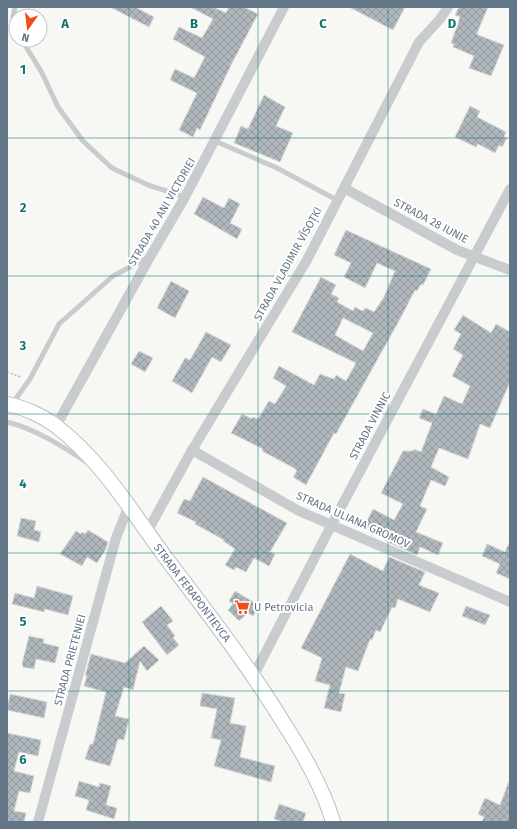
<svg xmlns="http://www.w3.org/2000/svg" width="517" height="829" font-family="'Fira Sans',sans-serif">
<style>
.building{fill:url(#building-cross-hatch);stroke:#d8d8d5;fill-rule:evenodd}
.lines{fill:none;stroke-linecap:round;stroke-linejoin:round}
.secondary-casing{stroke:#babfc4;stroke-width:16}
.path{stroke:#c2c3c5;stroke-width:2;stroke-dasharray:2 2;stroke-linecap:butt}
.lane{stroke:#c9cccf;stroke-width:5}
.street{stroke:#c9cccf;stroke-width:10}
.secondary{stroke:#fff;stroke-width:14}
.grid{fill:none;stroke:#0f766e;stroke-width:1;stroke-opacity:0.55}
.labels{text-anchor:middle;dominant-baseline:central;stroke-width:4;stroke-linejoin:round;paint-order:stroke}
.street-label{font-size:11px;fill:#637687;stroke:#fff}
.poi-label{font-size:11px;fill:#637687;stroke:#fff;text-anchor:start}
.grid-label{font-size:13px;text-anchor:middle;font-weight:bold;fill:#0f766e;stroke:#fff;stroke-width:4;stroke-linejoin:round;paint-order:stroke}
</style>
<defs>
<pattern id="building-cross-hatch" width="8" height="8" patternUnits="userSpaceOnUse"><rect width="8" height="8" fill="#afb7bd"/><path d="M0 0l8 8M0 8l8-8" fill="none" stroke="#92999f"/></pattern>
</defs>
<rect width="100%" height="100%" fill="#f7f7f3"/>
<g class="building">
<path d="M110,7H135L154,17L149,27Z"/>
<path d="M190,7H213L226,13L229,7H244L258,14L231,65L200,130L197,128L193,137L179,130L197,93L170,80L175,69L194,78L205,57L173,39L179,27L202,38L213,19Z"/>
<path d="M349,7H405L393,30Z"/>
<path d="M459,7H488L477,33L478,35L504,45L491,76L469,68L474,56L453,47L454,44L451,43L460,17L455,15Z"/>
<path d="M264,95L285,107L276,126L293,133L280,162L234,143L241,126L248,129Z"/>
<path d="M470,106L480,111L477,117L506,132L504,137L507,138L502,147L499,145L495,153L478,144L476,147L455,137Z"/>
<path d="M203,197L224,208L229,198L240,204L230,223L242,229L237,239L194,214Z"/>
<path d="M346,230L431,269L423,285L421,284L417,291L415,290L401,317L336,434L334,433L306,485L293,477L297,471L294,468L262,451L263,449L231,433L242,414L252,419L253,417L258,419L269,401L275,404L286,386L273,378L279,366L314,385L320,374L334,379L336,375L346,381L356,363L292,332L321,277L336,285L331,294L339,298L337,302L353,311L355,307L362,311L366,308L374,312L384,297L395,271L377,263L365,288L344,277L351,263L334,255ZM343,318L373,333L363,351L335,335Z"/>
<path d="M171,281L189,291L175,318L157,308Z"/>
<path d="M463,315L491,333L496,324L510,332V382L490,428L480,424L468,459L439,448L431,467L449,477L445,486L431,480L420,506L427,509L416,532L443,543L438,555L420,547L417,555L390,543L385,540L386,539L364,527L373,509L394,520L403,504L381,493L403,451H413L414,449L421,452L432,423L419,418L423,409L436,414L444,396L462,404L470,386L452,376L463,355L453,349L461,334L454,330Z"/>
<path d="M206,332L231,345L221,362L212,357L192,393L172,381L185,358L190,360Z"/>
<path d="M139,351L153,358L145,372L131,364Z"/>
<path d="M203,477L287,523L270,552L275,554L269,566L254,558L246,572L236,567L234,570L225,565L235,549L223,541L224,540L195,524L196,522L177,513L184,499L190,501Z"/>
<path d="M21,518L36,521L34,530L41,532L39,542L17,536Z"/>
<path d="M88,530L108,542L106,549L97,563L87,557L82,566L60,554L76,531L81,534L82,532L85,534Z"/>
<path d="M510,541V579L496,573L500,564L482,556L487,544L505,552Z"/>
<path d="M350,554L383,571L389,557L425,572L419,585L439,593L430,612L398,599L395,608L392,607L380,632L376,630L372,640L370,639L358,671L346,667L339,693L345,694L341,712L324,708L330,685L315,681L322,658L301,648Z"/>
<path d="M37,586L73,596L68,615L45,609L44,612L12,604L15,593L34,598Z"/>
<path d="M235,591L260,606L253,616L248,613L239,621L228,610L233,604L229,601Z"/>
<path d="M161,606L173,621L167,625L175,636L173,638L179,645L167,655L142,622Z"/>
<path d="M466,606L490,615L485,625L462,616Z"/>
<path d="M29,636L44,639L43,643L59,647L55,663L36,659L34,669L23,667L22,664Z"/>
<path d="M144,646L159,660L147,671L140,661L133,690L124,687L115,716L129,719L124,740L118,739L110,766L85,759L90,744H93L106,692L84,686L87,676H85L91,654L125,663Z"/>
<path d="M202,693L235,698L230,723L246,726L240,757L275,766L271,782L214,766L221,740L211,738L217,709L200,706Z"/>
<path d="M10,694L47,702L44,718L7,710Z"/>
<path d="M7,733L41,740L38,756L19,752L14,771L34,776L30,793L19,791L14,811L26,813L24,822H7Z"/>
<path d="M79,781L99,787L100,783L111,786L106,805L117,808L114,819L86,810L89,800L75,796Z"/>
<path d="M509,781L510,822H482L484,817L478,814L485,798L500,805Z"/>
<path d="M279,804L306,813L303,822H283L274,819Z"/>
</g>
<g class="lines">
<g class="secondary-casing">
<path id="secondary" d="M7,404C23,407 43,416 56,426C102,461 132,512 166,558C207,612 248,665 283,722C303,753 323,787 333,822"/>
</g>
<path class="path" d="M7,372L21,377"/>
<g class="lane">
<path d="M15,7L13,17L16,27"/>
<path d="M22,40L42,73L58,107L83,141L112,168L148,185L185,197"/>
<path d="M215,141L277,168L337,200"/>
<path d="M12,404L30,379L59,324L113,276L147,258"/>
<path d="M7,422C36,429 63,447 88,463"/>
</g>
<g class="street">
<path d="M344,188L457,250L510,270"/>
<path d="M56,426L150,257L185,197L284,7"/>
<path d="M192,450L299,511L510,602"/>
<path d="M147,532L192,450L307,260L419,42L440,19L448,7"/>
<path d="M254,675L331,526L510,189"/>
<path d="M38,822L116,538L129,505"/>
</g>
<use href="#secondary" class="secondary"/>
</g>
<path class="grid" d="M129,7V822M258,7V822M388,7V822M7,138H510M7,276H510M7,414H510M7,553H510M7,691H510"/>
<defs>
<g id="supermarket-bare" transform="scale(1.2)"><path d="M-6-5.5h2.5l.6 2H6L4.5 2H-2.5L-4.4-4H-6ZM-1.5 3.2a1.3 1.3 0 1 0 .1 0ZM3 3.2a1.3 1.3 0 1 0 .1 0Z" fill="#f24c17" stroke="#fff" stroke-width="2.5" paint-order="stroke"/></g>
</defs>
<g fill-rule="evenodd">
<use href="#supermarket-bare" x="242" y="607"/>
</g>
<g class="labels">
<g class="street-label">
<text transform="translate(162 212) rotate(-60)">STRADA 40 ANI VICTORIEI</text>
<text transform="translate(431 221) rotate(28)">STRADA 28 IUNIE</text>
<text transform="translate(288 264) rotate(-61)">STRADA VLADIMIR VÎSOȚKI</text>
<text transform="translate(370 426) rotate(-62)">STRADA VINNIC</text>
<text transform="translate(353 520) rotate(24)">STRADA ULIANA GROMOV</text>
<text transform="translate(192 593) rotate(53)">STRADA FERAPONTIEVCA</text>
<text transform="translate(70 660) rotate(-75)">STRADA PRIETENIEI</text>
</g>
<g class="poi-label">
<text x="254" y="607">U Petrovicia</text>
</g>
</g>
<g class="grid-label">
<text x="65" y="28">A</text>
<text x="194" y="28">B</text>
<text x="323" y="28">C</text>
<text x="452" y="28">D</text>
<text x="23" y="74">1</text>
<text x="23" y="212">2</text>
<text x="23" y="350">3</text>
<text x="23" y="488">4</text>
<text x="23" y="626">5</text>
<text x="23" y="764">6</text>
</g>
<rect width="517" height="829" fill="none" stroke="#637687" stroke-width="16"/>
<g transform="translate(28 28) rotate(194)"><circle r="19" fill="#ffffff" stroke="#c1c8cf"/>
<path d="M0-3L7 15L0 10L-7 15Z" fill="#f24c17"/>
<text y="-6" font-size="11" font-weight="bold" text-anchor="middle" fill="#637687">N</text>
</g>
</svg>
